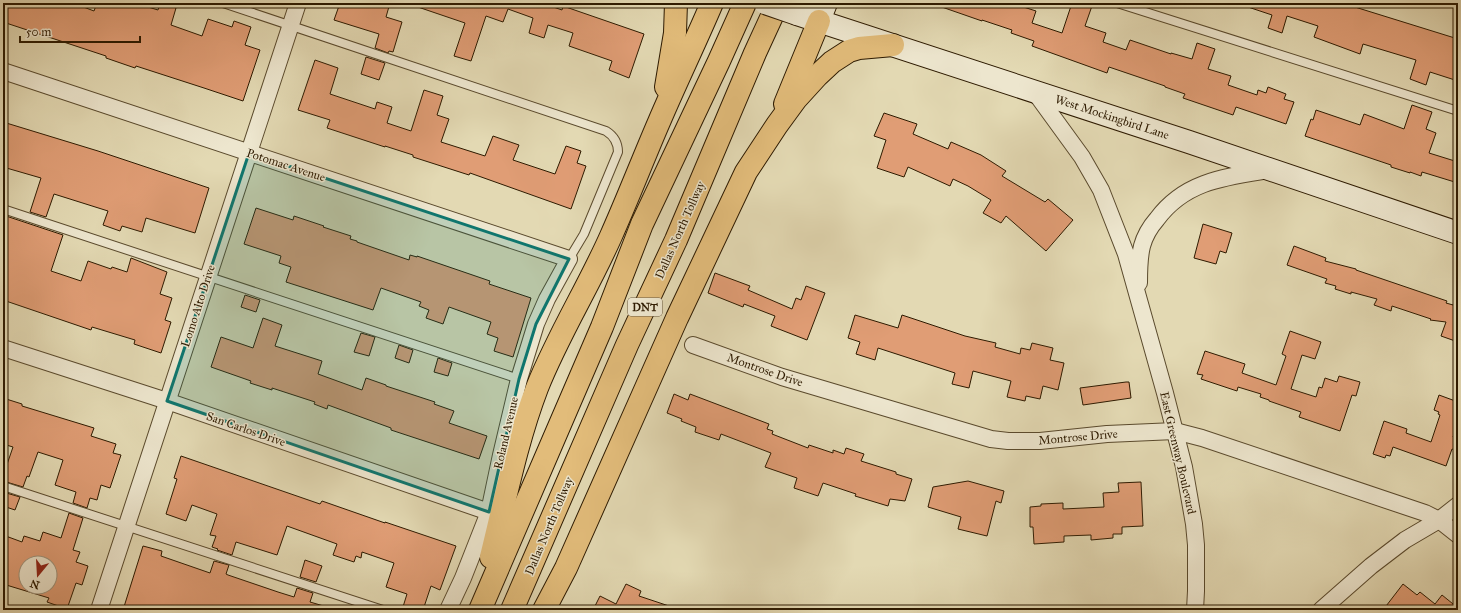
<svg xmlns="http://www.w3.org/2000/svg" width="1461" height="613" font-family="'IM FELL Great Primer',serif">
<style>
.building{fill:#e09d75;stroke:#2d1a00;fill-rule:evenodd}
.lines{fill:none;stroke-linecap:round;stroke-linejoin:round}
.lane-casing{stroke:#5a4a2d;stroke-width:10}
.street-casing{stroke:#5a4a2d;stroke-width:18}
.secondary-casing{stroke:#2d1a00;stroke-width:24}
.highway-casing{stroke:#2d1a00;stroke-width:24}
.lane{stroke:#ede6ce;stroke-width:8}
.street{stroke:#ede6ce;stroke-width:16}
.secondary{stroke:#ede6ce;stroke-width:22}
.highway{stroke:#e2bc7a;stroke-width:22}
.secondary-bridge-casing{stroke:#2d1a00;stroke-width:24;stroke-linecap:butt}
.secondary-bridge{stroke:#ede6ce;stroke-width:22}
.marked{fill:#0f766e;fill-opacity:0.2;stroke:#0f766e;stroke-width:3;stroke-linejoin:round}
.labels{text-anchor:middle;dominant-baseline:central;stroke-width:3;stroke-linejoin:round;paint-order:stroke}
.shield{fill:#ede6ce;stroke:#67573e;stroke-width:1}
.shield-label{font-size:11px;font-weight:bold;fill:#2d1a00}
.street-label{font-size:12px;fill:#2d1a00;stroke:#ede6ce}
</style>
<rect width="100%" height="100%" fill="#e3d9b3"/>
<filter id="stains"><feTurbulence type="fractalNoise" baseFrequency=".005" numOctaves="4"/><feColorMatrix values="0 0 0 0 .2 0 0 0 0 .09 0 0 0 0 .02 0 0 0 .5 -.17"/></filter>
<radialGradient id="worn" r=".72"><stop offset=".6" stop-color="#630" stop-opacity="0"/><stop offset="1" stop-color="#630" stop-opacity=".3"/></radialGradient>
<g class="building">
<path d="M7,3H73L94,11L97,3H135L158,10L160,3H161L176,8L171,25L202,36L208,19L232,27L234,21L251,27L245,45L260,50L243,101L204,88L136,66L135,68L106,58V56L3,22V15Z"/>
<path d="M340,3H390L386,17L402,22L393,52L389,51L388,53L375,48L379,34L334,20Z"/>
<path d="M412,3H542L562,10L563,6L644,34L629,78L609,70L612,61L569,46L573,33L548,25L544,38L529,33L533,18L508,9L503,22L486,16L471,61L454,56L465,23L412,5Z"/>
<path d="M936,3H1011L1036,11L1032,23L1062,33L1072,3H1093L1085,26L1106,33L1103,42L1126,50L1130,40L1171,54V53L1192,59L1197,43L1215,49L1208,69L1231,76L1228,85L1257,95L1258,90L1266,93L1268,87L1286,94L1284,99L1294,102L1286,124L1236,107L1233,115L1183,98L1185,94L1165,87V86L1109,67L1107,73L1032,46L1034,41L1011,33L1012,30L982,20V21L936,5Z"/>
<path d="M1245,3H1342L1458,39V81L1430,72L1426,85L1410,79L1416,60L1363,44L1360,54L1314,37L1318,26L1287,16L1282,33L1268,28L1272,15L1245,6Z"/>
<path d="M366,57L385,63L379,80L361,74Z"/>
<path d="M315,60L338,68L330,94L375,109L377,102L392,107L387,123L411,131L424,90L443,96L437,115L449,119L441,142L485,156L493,136L519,145L513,160L555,174L566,146L581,151L577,163L586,166L571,209L470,173L469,175L413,157V155L385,146V147L327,128L330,120L298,110Z"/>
<path d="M1412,105L1432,112L1426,129L1436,133L1429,153L1458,162V183L1422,172L1421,176L1410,172V173L1391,167V165L1305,136L1311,119L1313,120L1316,110L1360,125L1364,114L1404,129Z"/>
<path d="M884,113L917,124L913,134L948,149L951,142L981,155L1006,171L1002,176L1045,202L1048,199L1073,220L1046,251L1006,216L1001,223L983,213L991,200L968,186L953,179L950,186L908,167L904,177L877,168L886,140L874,136Z"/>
<path d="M3,122L98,151L209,188L195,233L146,218L142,232L122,226L120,231L103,225L108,211L54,194L46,217L30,212L41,178L3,167Z"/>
<path d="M256,208L293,220L294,216L324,226L323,227L351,236L350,239L357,241V242L409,260L410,255L417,257V256L490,281L489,284L531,298L513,357L494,351L498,338L487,334L491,322L449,307L443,324L426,318L429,310L419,306L421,302L381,288L373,310L286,282L291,267L279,263L281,256L244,244Z"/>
<path d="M3,215L63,235L51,271L81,281L88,261L111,269L112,267L127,272L131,258L167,272L160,294L172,298L165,320L171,322L161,353L134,344L135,340L92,327L91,330L3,300Z"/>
<path d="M1203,224L1232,233L1226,253L1220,251L1216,264L1194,258Z"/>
<path d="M1294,246L1326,258L1325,261L1356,269V270L1447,301L1446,303L1453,305L1457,294H1458V342L1441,336L1446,322L1430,320L1431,319L1392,306L1391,311L1374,305L1377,299L1351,292V294L1335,289L1336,286L1325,283L1327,279L1287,265Z"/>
<path d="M715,273L750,286L748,290L792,309L796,298L801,300L806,286L825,293L807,340L771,326L775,316L744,304L743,307L708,293Z"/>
<path d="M245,295L260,300L256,312L241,307Z"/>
<path d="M855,315L898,328L902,315L965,336L996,343L995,347L1020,354L1021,348L1030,350L1032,343L1053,348L1050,360L1064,363L1058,390L1043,386L1040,399L1026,396L1025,401L1007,397L1011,381L973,371L969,388L952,384L955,373L878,348L875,360L856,354L860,342L848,338Z"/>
<path d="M263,318L282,325L275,346L322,361L318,374L362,390L366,378L386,385V386L435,402L434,404L454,411L449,423L487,436L479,459L391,430V428L328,405L327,409L314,404L315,402L272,388V390L250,383L251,381L211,367L221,337L253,348Z"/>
<path d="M1290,331L1321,342L1315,359L1302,355L1291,389L1316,397L1319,387L1322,388L1325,378L1337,382L1339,376L1360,382L1356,396L1352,395L1340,431L1299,417L1301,412L1269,401V400L1260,397L1261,394L1238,387L1237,391L1201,379L1203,375L1197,374L1205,351L1245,364L1242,373L1276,385L1286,356L1282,354Z"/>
<path d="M361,333L375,337L369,356L354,352Z"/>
<path d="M399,345L413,350L409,363L395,358Z"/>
<path d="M438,358L452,363L448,376L434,372Z"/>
<path d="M1126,382H1129L1131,398L1083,405L1080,388Z"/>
<path d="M674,394L688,400L690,394L769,424L767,429L773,431L772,434L808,448L809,445L833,453V450L844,454L846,448L864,454L861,461L896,472V474L912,479L905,501L890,499L888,506L855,496L856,494L823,483L818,496L794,488L797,478L765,467L771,453L721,434L719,440L695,432L696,427L681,421L682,419L667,413Z"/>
<path d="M1439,395L1458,402V424L1453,437L1458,438V451L1452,449L1446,466L1393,447L1390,456L1386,455L1385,458L1373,454L1384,421L1407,429L1406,433L1431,442L1440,415L1438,414L1439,412L1434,410Z"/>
<path d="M3,398L22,404V406L94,428L91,436L116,444L113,453L121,455L110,488L101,485L97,500L90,498L87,508L73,503L76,492L55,485L63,460L38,452L29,477L27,476L23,487L3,481V476L13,447L3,444Z"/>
<path d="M181,456L320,504L322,501L385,523V522L456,546L440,590L431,586L423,610H402L407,594L386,587L394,563L362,552L361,558L356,556L354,562L333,555L337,544L287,526L277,555L236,542L232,555L217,550L218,549L212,547L216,536L210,535L217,514L192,505L186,521L166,514L177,479L174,478Z"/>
<path d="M968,481L1004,491L1001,503L996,501L987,536L958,529L961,517L928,507L933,487Z"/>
<path d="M1141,482L1143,526L1122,527V534H1113V538L1091,540V535L1064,536V542L1034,544L1033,527H1030V507L1041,506V504L1063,503V509L1104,507L1103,493L1119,492L1118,483Z"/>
<path d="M3,492L20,497L15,510L3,506Z"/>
<path d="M69,513L83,518L73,550L80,552L76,562L88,566L82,585L76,583L67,609L47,602L49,598L3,584V535L22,542L24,536L40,541L43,532L61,538ZM26,563H50V587H26Z"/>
<path d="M143,546L162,551L161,556L210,573L214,561L229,565L226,574L228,575L278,592L294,597L297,588L313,593L310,602L327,607L326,610H123Z"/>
<path d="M305,560L322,566L316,582L300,577Z"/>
<path d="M626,584L641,591L639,596L675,608V610H593L600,596L616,604Z"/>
<path d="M1403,584L1417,595L1420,592L1435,604L1442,595L1458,608V610H1383Z"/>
</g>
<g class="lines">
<g class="lane-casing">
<g id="lane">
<path d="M223,3L606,131C614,136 618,142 618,152L584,234L569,259"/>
<path d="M1117,3L1458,111"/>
<path d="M3,209L519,379"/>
<path d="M3,486L383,610"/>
</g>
</g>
<g class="street-casing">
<g id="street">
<path d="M3,71L569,259L547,299L536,324L519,379L501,455L489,512L463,578L448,610"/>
<path d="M1034,91L1082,157L1101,190L1126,254L1165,393L1184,467L1194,524L1196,545V591L1195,610"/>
<path d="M1139,283C1139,270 1139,258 1142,246C1145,235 1150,227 1157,219C1185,181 1225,177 1269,170"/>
<path d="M693,345L782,377L991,439L1008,441H1040L1107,434L1175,431L1202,438L1425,513L1439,520L1458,535"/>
<path d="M3,348L167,401L489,512"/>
<path d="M99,610L298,3"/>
<path d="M1321,610L1371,566L1405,540L1439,520L1458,505"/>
</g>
</g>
<g class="secondary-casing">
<g id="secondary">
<path d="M797,14L1189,142L1458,233"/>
<path d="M819,21L826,3"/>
</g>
</g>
<g class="highway-casing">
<g id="highway">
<path d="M666,87L675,33L676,3"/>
<path d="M785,104L819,21"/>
<path d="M491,557C505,501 516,443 537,388C558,335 588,288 611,236C628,198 643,159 659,122C676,82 695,43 712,3"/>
<path d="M480,610L602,327L642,224L719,61L745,3"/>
<path d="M512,610L627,345L676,240L755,53L778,3"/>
<path d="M544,610L566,568L677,318L746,172L777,125L796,99L817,76L832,62L849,51L859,48L893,45"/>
</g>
</g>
<use href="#lane" class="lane"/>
<use href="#street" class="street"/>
<use href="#secondary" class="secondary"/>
<use href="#highway" class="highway"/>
<g class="secondary-bridge-casing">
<path id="secondary-bridge" d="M765,3L797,14"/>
</g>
<use href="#secondary-bridge" class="secondary-bridge"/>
</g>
<path class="marked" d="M249,153L569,259L536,324L519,379L489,512L167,401Z"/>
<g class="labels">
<rect class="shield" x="628" y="298" width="34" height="18" rx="3"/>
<g class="shield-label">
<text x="645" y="307">DNT</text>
</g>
<g class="street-label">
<text transform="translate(1112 117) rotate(18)">West Mockingbird Lane</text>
<text transform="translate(286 165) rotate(18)">Potomac Avenue</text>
<text transform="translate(680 230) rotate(-66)">Dallas North Tollway</text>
<text transform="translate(198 306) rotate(-72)">Lomo Alto Drive</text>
<text transform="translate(765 370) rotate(19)">Montrose Drive</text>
<text transform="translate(246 429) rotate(19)">San Carlos Drive</text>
<text transform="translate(506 433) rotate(-77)">Roland Avenue</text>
<text transform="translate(1078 437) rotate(-5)">Montrose Drive</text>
<text transform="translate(1178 453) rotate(77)">East Greenway Boulevard</text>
<text transform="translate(549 526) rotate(-67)">Dallas North Tollway</text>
</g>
</g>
<rect width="1461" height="613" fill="none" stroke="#e3d9b3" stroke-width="16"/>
<rect x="4" y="4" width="1453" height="605" fill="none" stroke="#2d1a00" stroke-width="2"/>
<rect x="8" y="8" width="1445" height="597" fill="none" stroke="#2d1a00"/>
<g transform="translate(38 575) rotate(198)"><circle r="19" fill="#ede6ce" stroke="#a0947c"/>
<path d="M0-3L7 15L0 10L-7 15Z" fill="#8f2418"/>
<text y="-6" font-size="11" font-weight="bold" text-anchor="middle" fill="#2d1a00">N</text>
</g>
<path d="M20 36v6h120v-6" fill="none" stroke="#2d1a00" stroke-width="2"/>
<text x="26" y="36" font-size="12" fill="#2d1a00" stroke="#ede6ce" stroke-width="3" paint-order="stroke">50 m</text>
<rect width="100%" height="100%" filter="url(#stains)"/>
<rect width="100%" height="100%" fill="url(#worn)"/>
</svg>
